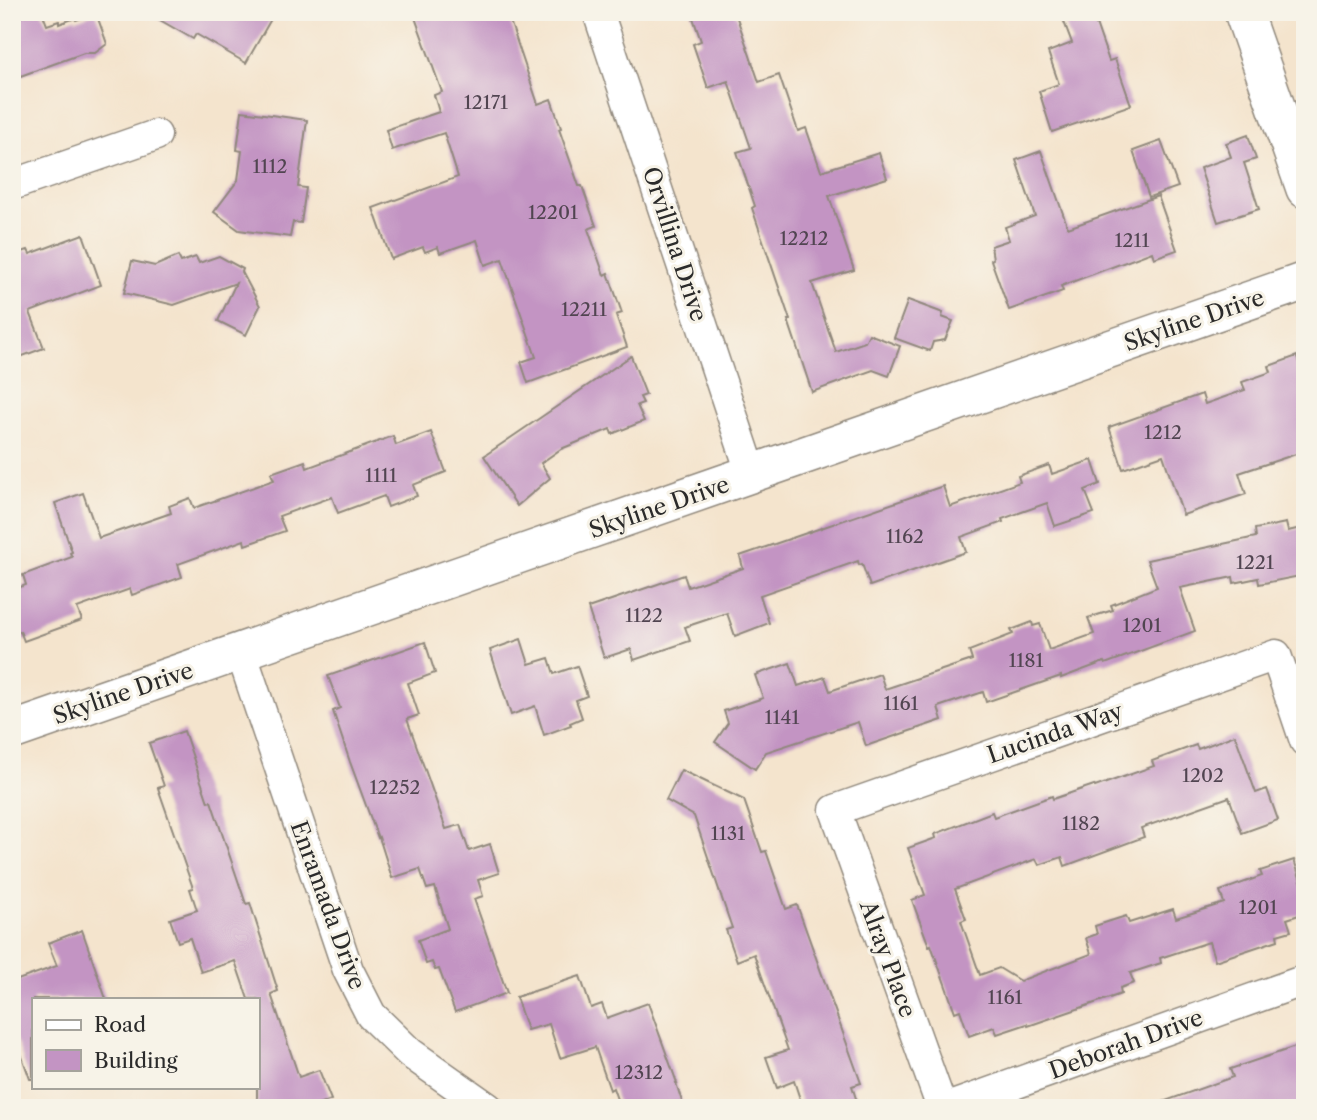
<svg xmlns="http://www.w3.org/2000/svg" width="1317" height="1120" font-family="'Libre Caslon Text',serif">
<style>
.building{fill:#c394c3}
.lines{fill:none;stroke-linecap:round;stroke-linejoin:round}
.minor-casing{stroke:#90887c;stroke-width:33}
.tertiary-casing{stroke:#90887c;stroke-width:40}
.minor{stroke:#fff;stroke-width:30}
.tertiary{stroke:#fff;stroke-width:37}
.labels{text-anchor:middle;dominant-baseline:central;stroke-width:6;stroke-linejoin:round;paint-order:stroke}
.number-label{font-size:19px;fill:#514551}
.street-label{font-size:23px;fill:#2b2b2b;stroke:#f7f3e8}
</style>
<rect width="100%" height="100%" fill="#f7f3e8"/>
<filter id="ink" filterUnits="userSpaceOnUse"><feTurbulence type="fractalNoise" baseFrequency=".0143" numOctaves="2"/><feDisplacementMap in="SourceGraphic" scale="14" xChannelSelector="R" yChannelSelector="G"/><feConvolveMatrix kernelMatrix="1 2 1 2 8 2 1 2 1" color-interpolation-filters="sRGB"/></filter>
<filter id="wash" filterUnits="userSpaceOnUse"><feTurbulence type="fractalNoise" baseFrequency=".00686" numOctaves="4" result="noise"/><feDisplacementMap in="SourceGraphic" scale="28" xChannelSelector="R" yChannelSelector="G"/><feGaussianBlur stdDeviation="1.57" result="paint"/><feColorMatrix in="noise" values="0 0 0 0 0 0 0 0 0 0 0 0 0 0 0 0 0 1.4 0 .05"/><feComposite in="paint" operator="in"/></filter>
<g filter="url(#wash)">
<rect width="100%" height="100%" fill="#f4e4cd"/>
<g id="blocks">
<g class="building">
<path d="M34,12H42L47,25L59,21V24L75,18L76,20L96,13L107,44L95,53H84L12,79V20Z"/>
<path d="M146,12H275L246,63L196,34L193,39Z"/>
<path d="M413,12H507L538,104L551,99L561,128L559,129L579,186H582L596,226L588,229L604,275L608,273L622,313L616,315L627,347L528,383L521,362L536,357L502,259L485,265L477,240L440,253L438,247L425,252L423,247L391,259L373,208L458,177L444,133L392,150L386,130L439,112L434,95L442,92Z"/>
<path d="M691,12H735L759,82L779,75L798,131L806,128L821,171L879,153L887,178L829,196L854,270L812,283L836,352L865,342L869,334L900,346L889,376L873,370L812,392L788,320H790L752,208L755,206L737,152L751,148L728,81L708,88L693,44L701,41Z"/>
<path d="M1084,12H1092L1109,61L1115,59L1131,105L1052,132L1039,91L1059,84L1048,52L1072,43L1063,19Z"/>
<path d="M242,111L307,120L298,187L306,188L301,223L293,222L290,237L239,230L214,212L238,180L242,151L237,150Z"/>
<path d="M1248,135L1256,159L1244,163L1259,209L1218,222L1200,168L1231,157L1226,143Z"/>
<path d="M1161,141L1178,187L1149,197L1133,151Z"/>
<path d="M1041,151L1068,228L1158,196L1177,250L1154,258L1152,252L1061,286L1063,291L1009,310L991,260L993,259L991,246L1009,240L1005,227L1035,216L1016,160Z"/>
<path d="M83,234L101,285L30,312L44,348L12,360V255L28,250L30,254Z"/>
<path d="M178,256L181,262L196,257L199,263L219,256L243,269L242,272L260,306L246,335L218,321L236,283L174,305L124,293L132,261L155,266Z"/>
<path d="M908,300L943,313L942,317L953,321L945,340L933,342L930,351L894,338Z"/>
<path d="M631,356L646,395L640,397L643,403L637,405L644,421L612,434L610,429L561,449L541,463L550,478L517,506L484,456Z"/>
<path d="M1297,356L1299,363L1305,361V451L1239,473L1246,494L1183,515L1163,455L1123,469L1109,427L1202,394L1205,404L1245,390L1242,382L1271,372L1269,366Z"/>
<path d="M431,432L446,472L413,485L417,496L388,507L384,496L338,513L332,497L279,516L285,531L245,545L244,540L178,564L182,577L132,595L130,589L77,608L82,620L24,641L20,631L12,634V590L26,585L23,575L72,557L70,553L72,552L55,503L83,493L99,538L171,513L169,506L190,498L194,508L274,480L271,473L305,461L307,468L393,436L396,445Z"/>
<path d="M1092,460L1100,484L1085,490L1094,513L1055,526L1047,503L1002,519L1003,522L961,537L966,552L870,586L862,564L859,565L858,561L760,595L769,623L735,636L727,613L685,627L690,641L634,660L631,649L604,658L588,608L684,575L688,587L743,568L740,556L943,486L950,507L1020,482L1018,476L1049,465L1052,474Z"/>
<path d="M1286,523L1288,531L1305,527V575L1259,584L1258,578L1234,583L1233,577L1180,588L1195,631L1105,664L1104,662L1061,678V676L986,702L983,692L938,707L942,720L866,746L858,722L766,752L755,769L715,742L728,723L724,711L763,698L755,675L790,663L798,686L825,677L830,691L880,674L885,689L972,660L969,651L1013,634L1011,630L1032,622L1033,626L1040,624L1049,650L1094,634L1088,618L1113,610L1111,605L1157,587L1147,560L1256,537L1255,529Z"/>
<path d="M521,639L529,664L549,658L554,674L577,666L587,696L576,700L582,718L570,723L571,725L544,735L535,706L511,715L490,650Z"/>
<path d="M425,642L435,673L408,683L419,715L407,719L446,829L460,825L469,851L490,844L499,873L478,880L483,896L474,899L507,993L455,1012L439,969L435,970L432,962L426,964L418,940L448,929L435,887L427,889L420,869L392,878L379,837L378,838L350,762L333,711L340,708L328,676Z"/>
<path d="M184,731L208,802L211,801L246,904L250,903L278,991L271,994L299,1077L319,1070L331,1100L311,1108H257V999H248L235,961L201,972L190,938L178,942L170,919L197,910L190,889L193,888L158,788L164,786L149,743Z"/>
<path d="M1235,735L1256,793L1267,789L1278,820L1242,833L1229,797L1141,828L1144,837L1065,866L1062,857L1039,865L1036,859L955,889L966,919L961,921L980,975L999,968L1020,981L1091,954L1086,938L1097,934L1095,926L1126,916L1129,923L1173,909L1176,918L1224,903L1220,891L1262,876L1260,871L1294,860L1305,893V913L1287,919L1291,931L1277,935L1278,940L1215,961L1209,942L1160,958L1161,963L1130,973L1134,983L1120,988L1121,994L1028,1026L1027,1024L997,1034L994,1027L969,1036L960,1010L955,1012L931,945L929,946L912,900L925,895L908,848L936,838L935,834L992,812L994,817L1052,796L1053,799L1094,785L1095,787L1154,766L1152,761L1196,745L1198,749Z"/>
<path d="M681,770L744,800L762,852L766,851L786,909L797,905L861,1083L852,1086L859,1108H803L794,1081L777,1088L766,1057L788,1050L754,954L737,961L726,930L732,928L694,816L666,800Z"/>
<path d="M82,930L106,999H33V1079H30L12,1029V982L57,966L48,943Z"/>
<path d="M580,976L591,1008L602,1004L607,1018L648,1003L677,1083H676L684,1108H620L613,1088L610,1090L595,1047L560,1058L549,1024L527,1030L516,997Z"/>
<path d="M1301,1045L1305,1057V1103L1290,1108H1155L1154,1105L1233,1077L1230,1069Z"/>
</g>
</g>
</g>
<g filter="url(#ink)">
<use href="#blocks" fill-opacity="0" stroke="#90887c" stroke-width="2"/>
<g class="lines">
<g class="minor-casing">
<g id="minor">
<path d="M598,12L752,475"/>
<path d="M12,185L156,135"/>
<path d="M241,652L348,970L371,1015L410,1053L488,1108"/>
<path d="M942,1108L835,810L1276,655L1305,741"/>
<path d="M947,1108L1305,980"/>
</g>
</g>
<g class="tertiary-casing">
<g id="tertiary">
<path d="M1243,12L1305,189"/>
<path d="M12,731L1305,281"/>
</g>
</g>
<use href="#minor" class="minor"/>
<use href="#tertiary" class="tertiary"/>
</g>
</g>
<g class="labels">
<g class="number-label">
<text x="486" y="102">12171</text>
<text x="270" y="166">1112</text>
<text x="553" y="212">12201</text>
<text x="804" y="238">12212</text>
<text x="1132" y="240">1211</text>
<text x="584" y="309">12211</text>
<text x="1163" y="432">1212</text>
<text x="381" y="475">1111</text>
<text x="905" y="536">1162</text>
<text x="1255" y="562">1221</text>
<text x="644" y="615">1122</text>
<text x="1142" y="625">1201</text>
<text x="1026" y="660">1181</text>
<text x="901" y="703">1161</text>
<text x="782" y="717">1141</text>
<text x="1203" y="775">1202</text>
<text x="395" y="787">12252</text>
<text x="1081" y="823">1182</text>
<text x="728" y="833">1131</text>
<text x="1258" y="907">1201</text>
<text x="1005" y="997">1161</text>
<text x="639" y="1072">12312</text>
</g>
<g class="street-label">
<text transform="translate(675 244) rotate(72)">Orvillina Drive</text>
<text transform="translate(1194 320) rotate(-19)">Skyline Drive</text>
<text transform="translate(659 507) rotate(-19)">Skyline Drive</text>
<text transform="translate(123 693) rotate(-19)">Skyline Drive</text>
<text transform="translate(1055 733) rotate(-19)">Lucinda Way</text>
<text transform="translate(328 905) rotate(70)">Enramada Drive</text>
<text transform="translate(888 959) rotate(70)">Alray Place</text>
<text transform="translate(1126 1044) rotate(-20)">Deborah Drive</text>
</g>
</g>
<rect width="1317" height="1120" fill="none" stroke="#f7f3e8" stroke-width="42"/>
<rect x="32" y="998" width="228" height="91" fill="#f7f3e8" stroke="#a5a39c" stroke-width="2"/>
<rect x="46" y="1020" width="35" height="10" fill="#ffffff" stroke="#a5a39c" stroke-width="2"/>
<text x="94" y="1032" font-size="21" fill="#2b2b2b">Road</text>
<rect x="46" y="1050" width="35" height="21" fill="#c394c3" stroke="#a5a39c" stroke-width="2"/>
<text x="94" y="1068" font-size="21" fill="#2b2b2b">Building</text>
</svg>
